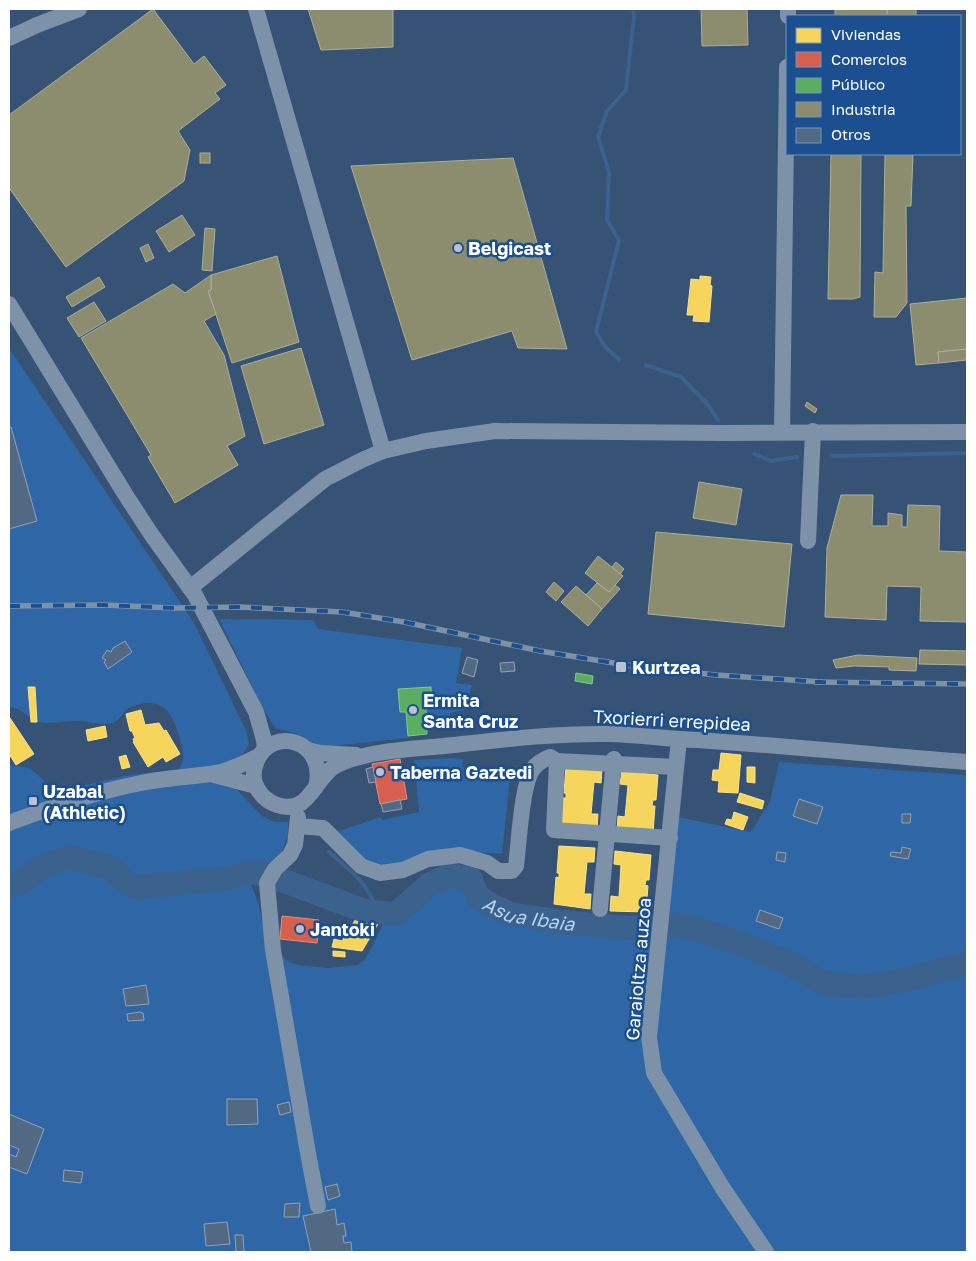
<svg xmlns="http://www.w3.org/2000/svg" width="976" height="1261" font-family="'Golos Text',sans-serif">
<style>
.green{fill:#2f66a5}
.homes{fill:#f6d55c;stroke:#f9e28d}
.shops{fill:#d6604d;stroke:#e29082}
.public{fill:#5aae61;stroke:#8cc690}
.industry{fill:#8c8c6e;stroke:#aeae9a}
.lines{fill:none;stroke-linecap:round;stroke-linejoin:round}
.stream{stroke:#3b618d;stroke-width:4}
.river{stroke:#3b618d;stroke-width:24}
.building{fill:#526984;stroke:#92a2b6}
.minor{stroke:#7d92a8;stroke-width:16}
.rail-casing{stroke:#7e92a7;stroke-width:5.5}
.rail{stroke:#1b4f8f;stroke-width:4;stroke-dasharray:11;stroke-linecap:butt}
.poi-dot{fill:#b9c2ce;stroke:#1b4f8f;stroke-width:2}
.labels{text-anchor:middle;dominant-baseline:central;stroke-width:5;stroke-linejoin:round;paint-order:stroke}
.poi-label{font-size:18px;font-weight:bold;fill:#fff;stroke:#1b4f8f;text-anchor:start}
.street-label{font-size:18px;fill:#fff;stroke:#1b4f8f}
.water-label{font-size:19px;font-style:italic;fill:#b5d3f5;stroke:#1b4f8f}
</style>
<rect width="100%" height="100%" fill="#365274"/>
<g class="green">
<path d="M9,348L193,621L246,730L249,744L228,780L262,816L275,822H288V835L281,853L260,871H245L258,902L265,933L284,958L289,962L298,965L328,968L358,965L365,959L372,947L387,916L403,897L414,889L442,879L463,878L484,886L493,893L507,909L534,920L633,925L663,923L678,817L751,832L770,801L779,762L967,775V1252H9V765L30,768L51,787L59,791L124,776L179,769C186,758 183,748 179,736C174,719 168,703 148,703C142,703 135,705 129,708C123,712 119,721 112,723C101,726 88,721 77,721C67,721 57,723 46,723C28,723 23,706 9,707Z"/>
<path d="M219,619L313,620L318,629L462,648L456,683L472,685L465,710L450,713L448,727L427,730L426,709L432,707L431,687L399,689L400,712H406L408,738L322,747L292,732L275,728L261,705Z"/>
<path d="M453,758L463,759L462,767L511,769L502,854L455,850L391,868L365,861L336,832L381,817L382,820L419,812L414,760Z"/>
</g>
<g class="homes">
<path d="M700,276L711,277L710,285L712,286L709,322L693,321L694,315H687L691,279L700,280Z"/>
<path d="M28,687H35L37,722H31Z"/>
<path d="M141,710L145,725L159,723L164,731L166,730L180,754L166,762L163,757L148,767L133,742L134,741L133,739L135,738L132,731H130L126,714Z"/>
<path d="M10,718L34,754L16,765L9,754V719Z"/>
<path d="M105,726L107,737L88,741L86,730Z"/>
<path d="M721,753L741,755L738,793L718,792L719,781L712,780L713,770H719Z"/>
<path d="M126,755L130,767L122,769L119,757Z"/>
<path d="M566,766L602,769L601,783L594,782L591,814H598L597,829L561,824L563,798H566V793H564Z"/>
<path d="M747,767H755V783L747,782Z"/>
<path d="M622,771L658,775L656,800H653L652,806H655L653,833L617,831L618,816L625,817L628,785L620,784Z"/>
<path d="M740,793L764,801L762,809L737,802Z"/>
<path d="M734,812L748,817L743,830L725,824L727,819L732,820Z"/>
<path d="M559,846L595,848L594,862H587L584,894H591L590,909L554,904L556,877L559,878V873H557Z"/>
<path d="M615,851L651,855L649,880H646L645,885L648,886L646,912L610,911L611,896L619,897L621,865L614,864Z"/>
<path d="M359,914L368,920L370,918L378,924L362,951L332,947L334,939L342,941Z"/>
<path d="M333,951L345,952V957L333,956Z"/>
</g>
<g class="shops">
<path d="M400,759L407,799L380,804L372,764Z"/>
<path d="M282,916L319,920L317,943L280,939Z"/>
</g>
<g class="public">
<path d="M576,673L593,676L592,684L575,681Z"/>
<path d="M431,687L432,708L426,709L427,734L408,736L406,712H400L398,689Z"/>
</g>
<g class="industry">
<path d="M153,9L194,64L204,56L226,85L215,93L220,99L178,131L190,150L184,181L66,267L9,188V115Z"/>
<path d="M308,9H393V47L321,50Z"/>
<path d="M701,9H747L748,45L702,46Z"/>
<rect x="835" y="9" width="52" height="7"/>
<rect x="887" y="9" width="29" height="7"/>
<rect x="200" y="153" width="10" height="10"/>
<path d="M831,154H861L860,297L853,299H828Z"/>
<path d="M885,154H913L911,206H906L907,303L896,317H874L875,272L883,273Z"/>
<path d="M513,158L567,349L518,348L512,331L412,360L351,166Z"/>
<path d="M182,215L195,235L169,252L156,231Z"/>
<path d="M205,228L215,229L212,271L202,270Z"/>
<path d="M148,244L154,258L146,262L140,248Z"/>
<path d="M277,256L299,342L232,363L208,291L211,290V275Z"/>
<path d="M211,275V290L208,291L216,314L204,321L224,355L245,436L227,446L238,465L175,503L148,457L151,455L81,338L173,284L185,293Z"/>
<path d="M99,277L105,287L72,307L66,297Z"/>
<path d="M967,298V349L938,352L939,363L916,365L910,304Z"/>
<path d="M94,302L106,321L79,337L67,318Z"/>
<path d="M301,348L324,425L264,444L241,366Z"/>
<path d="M967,349V360L939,363L938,352Z"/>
<path d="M807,402L817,409L815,413L805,406Z"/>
<path d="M699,482L742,489L736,525L693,518Z"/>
<path d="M841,495H873L872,526H888V513L902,515V527H907L908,505L940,506L939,551L967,552V622L920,621L921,587L887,586L886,620L825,617L827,548Z"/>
<path d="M656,532L792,544L784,627L648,614Z"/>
<path d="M598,556L623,576L609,592L585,573Z"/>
<path d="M616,562L624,569L620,574L612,567Z"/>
<path d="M554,582L564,591L556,601L546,592Z"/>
<path d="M597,583L609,592L615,585L620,589L602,609L586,595Z"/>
<path d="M576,586L602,609L588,626L561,602Z"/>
<path d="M920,650L967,651V665L919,664Z"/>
<path d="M858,655L917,658L916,671L889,670V667L854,666L836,668L833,660Z"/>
</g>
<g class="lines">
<g class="stream">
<path d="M619,359L606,348L596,332L619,240L607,220L609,172L598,137L607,111L626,90L634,16L633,9"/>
<path d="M646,365L681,377L709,406L718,420"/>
<path d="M754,454L771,461L797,457"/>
<path d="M833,456L967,453"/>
<path d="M329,852C348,869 372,885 376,912"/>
</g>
<path class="river" id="s1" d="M9,887L25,880L31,874L45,866L70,857L110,867L128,884L137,887L223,879L253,872L284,881L365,911L396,914L430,884L450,875L471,879L478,898L510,914L564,922L627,928L683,925L736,942L789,963L824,983L863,987L909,979L967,963"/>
</g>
<g class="building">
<path d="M11,427L37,521L9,529V428Z"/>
<path d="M125,641L132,652L108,669L104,662L106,660L102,658L107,650L111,652L113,648Z"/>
<path d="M467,657L478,660L474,677L462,673Z"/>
<path d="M514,662L515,671L501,672L500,663Z"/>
<path d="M373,767L376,782L369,783L366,769Z"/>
<path d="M799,799L823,807L817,824L793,816Z"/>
<path d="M400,800L402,809L383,812L381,804Z"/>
<path d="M902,814H911L910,823H902Z"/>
<path d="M902,847L911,849L908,859L890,856L891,852L901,853Z"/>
<path d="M777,852L786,853L785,862L776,860Z"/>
<path d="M760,910L783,918L779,929L756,921Z"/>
<path d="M146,985L149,1004L126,1006L123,989Z"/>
<path d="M140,1012L143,1013L144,1020L128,1021L127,1014Z"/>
<path d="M227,1099H257L258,1124L227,1125Z"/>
<path d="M289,1102L291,1112L280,1115L277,1105Z"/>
<path d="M9,1114L44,1129L27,1174L9,1167V1154L16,1157L19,1149L9,1145Z"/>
<path d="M64,1170L83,1172L81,1183L63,1181Z"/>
<path d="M337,1184L340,1196L328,1200L325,1187Z"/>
<path d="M300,1203L299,1217H284L285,1204Z"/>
<path d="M335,1209L337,1225L344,1223L346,1236H343L344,1243L351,1242L352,1252H309H311L303,1216Z"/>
<path d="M227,1222L230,1244L206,1246L204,1224Z"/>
<path d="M235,1235H243L244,1252H236Z"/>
</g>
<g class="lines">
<g class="minor">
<path d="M256,9L383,451"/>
<path d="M788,16V9"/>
<path d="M9,38L37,25L79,9"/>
<path d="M9,304L125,494L151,534L195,595L256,712L264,740L265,749"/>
<path d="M782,432L787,67"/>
<path d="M808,541L813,431"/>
<path d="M190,588L325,479L362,460L383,451L426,441L495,431L722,433L967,432"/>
<path d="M679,739L649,1037L654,1073L722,1187L766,1252"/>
<path d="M308,750L320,753L356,755"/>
<path d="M557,761L554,830L670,838"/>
<path d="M214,775L256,786"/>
<path d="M316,787C328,740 270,724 256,763C253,771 253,781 257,788C262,797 268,802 277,805C311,816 314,776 337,765C365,751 413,749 444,746C499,740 554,733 610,734C639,735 668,739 697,740C787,746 877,755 967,762"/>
<path d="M298,817L295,845L290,855L275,869L267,883L273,950L308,1153L318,1206"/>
<path d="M9,823C52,807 95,792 141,783C166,778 191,777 216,773C232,770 245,763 259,756"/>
<path d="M298,826L323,828L361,866L380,873L403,870L428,859L460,855L487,863L498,871H512L516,866C519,842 521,796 530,774C534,765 542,760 550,757L557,761L676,767"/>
<path d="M600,909L614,759"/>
</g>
<g class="rail-casing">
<g id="rail">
<path d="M9,606L103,605L175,608L240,607L342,612L404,622L540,651L626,665L716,675L822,682"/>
<path d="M815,682L967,684"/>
</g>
</g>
<use href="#rail" class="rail"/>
</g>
<g class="poi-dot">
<circle cx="458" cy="248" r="5"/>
<rect x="615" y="661" width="12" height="12" rx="2.5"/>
<circle cx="413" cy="710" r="5"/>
<circle cx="380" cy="772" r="5"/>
<rect x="28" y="796" width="10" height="10" rx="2.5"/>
<circle cx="300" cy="929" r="5"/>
</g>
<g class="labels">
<g class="poi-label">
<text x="468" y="248">Belgicast</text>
<text x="632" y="667">Kurtzea</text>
<text x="423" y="700">Ermita<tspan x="423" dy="21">Santa Cruz</tspan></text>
<text x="390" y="772">Taberna Gaztedi</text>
<text x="43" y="791">Uzabal<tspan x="43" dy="21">(Athletic)</tspan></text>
<text x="310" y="929">Jantoki</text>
</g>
<g class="street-label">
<text transform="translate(672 720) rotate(3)">Txorierri errepidea</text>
<text transform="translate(638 969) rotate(-85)">Garaioltza auzoa</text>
</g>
<g class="water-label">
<text stroke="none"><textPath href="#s1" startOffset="574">Asua Ibaia</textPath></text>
</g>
</g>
<rect width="976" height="1261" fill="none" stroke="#ffffff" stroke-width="20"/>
<rect x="786" y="15" width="175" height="140" fill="#1b4f8f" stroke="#7695bc"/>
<rect x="796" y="28" width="25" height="15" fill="#f6d55c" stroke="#7695bc"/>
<text x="831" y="40" font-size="15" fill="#ffffff">Viviendas</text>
<rect x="796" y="52" width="25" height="15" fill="#d6604d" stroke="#7695bc"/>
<text x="831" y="65" font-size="15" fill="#ffffff">Comercios</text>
<rect x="796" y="78" width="25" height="15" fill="#5aae61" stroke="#7695bc"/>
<text x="831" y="90" font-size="15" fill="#ffffff">Público</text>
<rect x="796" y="102" width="25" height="15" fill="#8c8c6e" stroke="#7695bc"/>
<text x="831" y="115" font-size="15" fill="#ffffff">Industria</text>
<rect x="796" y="128" width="25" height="15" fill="#526984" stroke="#7695bc"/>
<text x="831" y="140" font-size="15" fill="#ffffff">Otros</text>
</svg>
